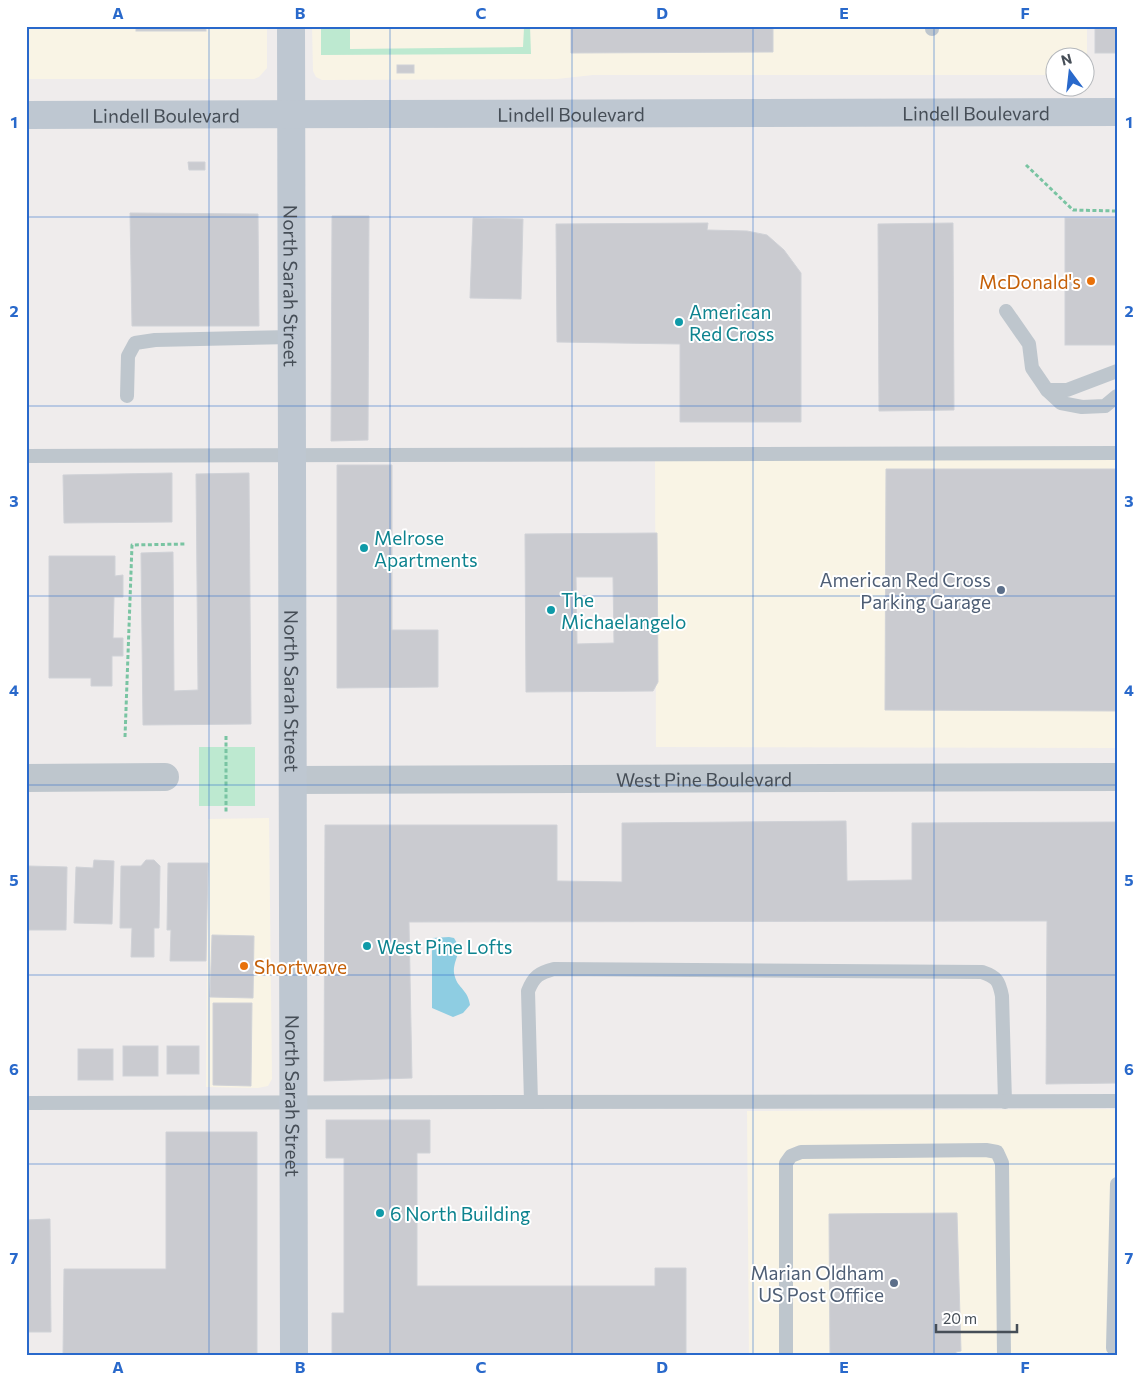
<svg xmlns="http://www.w3.org/2000/svg" width="1143" height="1381" font-family="Commissioner,sans-serif">
<style>
.commercial{fill:#f9f4e5}
.green{fill:#bde9d0}
.water{fill:#8ecde2}
.building{fill:#cacbd0;stroke:#d0d2d7;fill-rule:evenodd}
.lines{fill:none;stroke-linecap:round;stroke-linejoin:round}
.path{stroke:#79c4a2;stroke-width:3;stroke-dasharray:4 2.5;stroke-linecap:butt}
.lane{stroke:#bec6cd;stroke-width:14}
.street{stroke:#bec6cd;stroke-width:28}
.secondary{stroke:#bec7d1;stroke-width:28}
.grid{fill:none;stroke:#2969cb;stroke-width:1;stroke-opacity:0.55}
.food-dot{fill:#e8710a;stroke:#fff;stroke-width:2}
.culture-dot{fill:#0f9aa8;stroke:#fff;stroke-width:2}
.service-dot{fill:#5c6f8a;stroke:#fff;stroke-width:2}
.labels{text-anchor:middle;dominant-baseline:central;stroke-width:4;stroke-linejoin:round;paint-order:stroke}
.street-label{font-size:19px;fill:#464e57;stroke:#fff}
.food-label{font-size:19px;fill:#c56008;stroke:#fff;text-anchor:end}
.culture-label{font-size:19px;fill:#0d838f;stroke:#fff;text-anchor:start}
.service-label{font-size:19px;fill:#4e5e75;stroke:#fff;text-anchor:end}
.neatline{fill:none;stroke:#2969cb;stroke-width:2}
.grid-label{font-size:16px;text-anchor:middle;font-weight:bold;fill:#2969cb}
</style>
<rect width="100%" height="100%" fill="#efecec"/>
<g class="commercial">
<path d="M26,26H267V68L259,77L254,79H26Z"/>
<path d="M312,26H1087V75L1086,58H1056L1055,75H593L557,79L322,80L316,77L313,71Z"/>
<path d="M1117,459V748L656,747L655,460Z"/>
<path d="M269,818L272,1079L268,1086L258,1088L206,1087L208,819Z"/>
<path d="M1117,1109V1355H749L747,1111Z"/>
</g>
<g class="green">
<path d="M321,26H348L350,29V49L523,47L524,28L525,26H530L531,54L321,55Z"/>
<rect x="199" y="747" width="56" height="59"/>
</g>
<path class="water" d="M449,937L454,938C465,954 450,961 455,977C458,988 468,990 470,1005L463,1013L453,1017L432,1008V938Z"/>
<g class="building">
<rect x="136" y="26" width="70" height="5"/>
<path d="M571,26H773V52L571,53Z"/>
<rect x="1095" y="26" width="22" height="27"/>
<rect x="397" y="65" width="17" height="8"/>
<path d="M188,162H205V170H189Z"/>
<path d="M130,213L258,214L259,326H132Z"/>
<path d="M332,216H369L368,440L331,441Z"/>
<path d="M473,218L523,219L521,299L470,298Z"/>
<rect x="1065" y="218" width="52" height="127"/>
<path d="M708,223L707,230L747,231L767,235L784,250L801,273V422H680V344L557,342L556,224Z"/>
<path d="M953,223L954,410L879,411L878,224Z"/>
<path d="M337,465H392V630H438V687L337,688Z"/>
<path d="M886,469H1117V711L885,710Z"/>
<path d="M172,473V522L64,523L63,475Z"/>
<path d="M249,473L251,724L143,725L141,553L173,552L174,691L198,690L196,474Z"/>
<path d="M657,533L658,682L653,691L526,692L525,534ZM576,577H613L614,643L577,644Z"/>
<path d="M49,556H115V576L123,575V597H114L113,638H123V656H112V686H91V678H49Z"/>
<path d="M846,821L847,881L912,880V823L1117,822V1083L1046,1084L1047,921L409,922L412,1078L324,1081L325,825H557V881L622,882V823Z"/>
<path d="M94,860L114,861L112,924L74,923L76,867L93,868Z"/>
<path d="M146,860H154L160,866L159,928H154V957H131L132,928H120L121,866H141Z"/>
<path d="M168,863H208L206,961H170L171,930H167Z"/>
<path d="M28,866L67,867L66,930H27Z"/>
<path d="M212,935L254,936L253,998L210,997Z"/>
<path d="M213,1003H252L251,1086L213,1085Z"/>
<rect x="123" y="1046" width="35" height="30"/>
<rect x="167" y="1046" width="32" height="28"/>
<rect x="78" y="1049" width="35" height="31"/>
<path d="M326,1120H430V1153H417V1286H655V1268H686V1355H332V1313H344V1158H326Z"/>
<path d="M166,1132H257V1355H63L64,1269H166Z"/>
<path d="M957,1213L961,1351L956,1352V1355H830L829,1214Z"/>
<path d="M50,1219L51,1332H26V1220Z"/>
</g>
<g class="lines">
<g class="path">
<path d="M1026,165L1073,210L1117,211"/>
<path d="M226,736V812"/>
<path d="M125,737L132,545L186,544"/>
</g>
<g class="lane">
<path d="M932,29V26"/>
<path d="M1006,311L1029,344L1032,368L1047,390H1067L1117,371"/>
<path d="M1047,390L1061,403L1082,407L1105,406L1117,396"/>
<path d="M127,396L128,356L135,343L155,340L292,337"/>
<path d="M26,456L1117,453"/>
<path d="M531,1102L528,991C534,976 539,973 554,969L982,972C997,977 999,981 1002,996L1005,1102"/>
<path d="M26,1103L1117,1101"/>
<path d="M1113,1348L1117,1184"/>
<path d="M786,1355V1163L791,1156L801,1152L986,1150L997,1152L1002,1163L1004,1355"/>
</g>
<g class="street">
<path d="M26,778L165,777"/>
<path id="s1" d="M293,780L1117,777"/>
</g>
<g class="secondary">
<path id="s2" d="M291,26L294,1355"/>
<path id="s3" d="M26,115L1117,112"/>
</g>
</g>
<path class="grid" d="M209,26V1355M390,26V1355M572,26V1355M753,26V1355M934,26V1355M26,217H1117M26,406H1117M26,596H1117M26,785H1117M26,975H1117M26,1164H1117"/>
<g class="food-dot">
<circle cx="1091" cy="281" r="5"/>
<circle cx="244" cy="966" r="5"/>
</g>
<g class="culture-dot">
<circle cx="679" cy="322" r="5"/>
<circle cx="364" cy="548" r="5"/>
<circle cx="551" cy="610" r="5"/>
<circle cx="367" cy="946" r="5"/>
<circle cx="380" cy="1213" r="5"/>
</g>
<g class="service-dot">
<circle cx="1001" cy="590" r="5"/>
<circle cx="894" cy="1283" r="5"/>
</g>
<g class="labels">
<g class="street-label">
<text stroke="none"><textPath href="#s3" startOffset="950">Lindell Boulevard</textPath></text>
<text stroke="none"><textPath href="#s3" startOffset="545">Lindell Boulevard</textPath></text>
<text stroke="none"><textPath href="#s3" startOffset="140">Lindell Boulevard</textPath></text>
<text stroke="none"><textPath href="#s2" startOffset="260">North Sarah Street</textPath></text>
<text stroke="none"><textPath href="#s2" startOffset="665">North Sarah Street</textPath></text>
<text stroke="none"><textPath href="#s1" startOffset="411">West Pine Boulevard</textPath></text>
<text stroke="none"><textPath href="#s2" startOffset="1070">North Sarah Street</textPath></text>
</g>
<g class="food-label">
<text x="1081" y="281">McDonald's</text>
<text x="254" y="966" text-anchor="start">Shortwave</text>
</g>
<g class="culture-label">
<text x="689" y="311">American<tspan x="689" dy="22">Red Cross</tspan></text>
<text x="374" y="537">Melrose<tspan x="374" dy="22">Apartments</tspan></text>
<text x="561" y="599">The<tspan x="561" dy="22">Michaelangelo</tspan></text>
<text x="377" y="946">West Pine Lofts</text>
<text x="390" y="1213">6 North Building</text>
</g>
<g class="service-label">
<text x="991" y="579">American Red Cross<tspan x="991" dy="22">Parking Garage</tspan></text>
<text x="884" y="1272">Marian Oldham<tspan x="884" dy="22">US Post Office</tspan></text>
</g>
</g>
<rect width="1143" height="1381" fill="none" stroke="#ffffff" stroke-width="55"/>
<g transform="translate(1070 72) rotate(345)"><circle r="24" fill="#ffffff" stroke="#b5b8bc"/>
<path d="M0-4L9 19L0 12L-9 19Z" fill="#2969cb"/>
<text y="-8" font-size="14" font-weight="bold" text-anchor="middle" fill="#464e57">N</text>
</g>
<path d="M936 1324v8h81v-8" fill="none" stroke="#464e57" stroke-width="2.5"/>
<text x="943" y="1324" font-size="15" fill="#464e57" stroke="#ffffff" stroke-width="4" paint-order="stroke">20 m</text>
<rect x="28" y="28" width="1088" height="1326" class="neatline"/>
<g class="grid-label">
<text x="118" y="19">A</text>
<text x="300" y="19">B</text>
<text x="481" y="19">C</text>
<text x="662" y="19">D</text>
<text x="844" y="19">E</text>
<text x="1025" y="19">F</text>
<text x="14" y="128">1</text>
<text x="1129" y="128">1</text>
<text x="14" y="317">2</text>
<text x="1129" y="317">2</text>
<text x="14" y="507">3</text>
<text x="1129" y="507">3</text>
<text x="14" y="696">4</text>
<text x="1129" y="696">4</text>
<text x="14" y="886">5</text>
<text x="1129" y="886">5</text>
<text x="14" y="1075">6</text>
<text x="1129" y="1075">6</text>
<text x="14" y="1264">7</text>
<text x="1129" y="1264">7</text>
<text x="118" y="1373">A</text>
<text x="300" y="1373">B</text>
<text x="481" y="1373">C</text>
<text x="662" y="1373">D</text>
<text x="844" y="1373">E</text>
<text x="1025" y="1373">F</text>
</g>
</svg>
